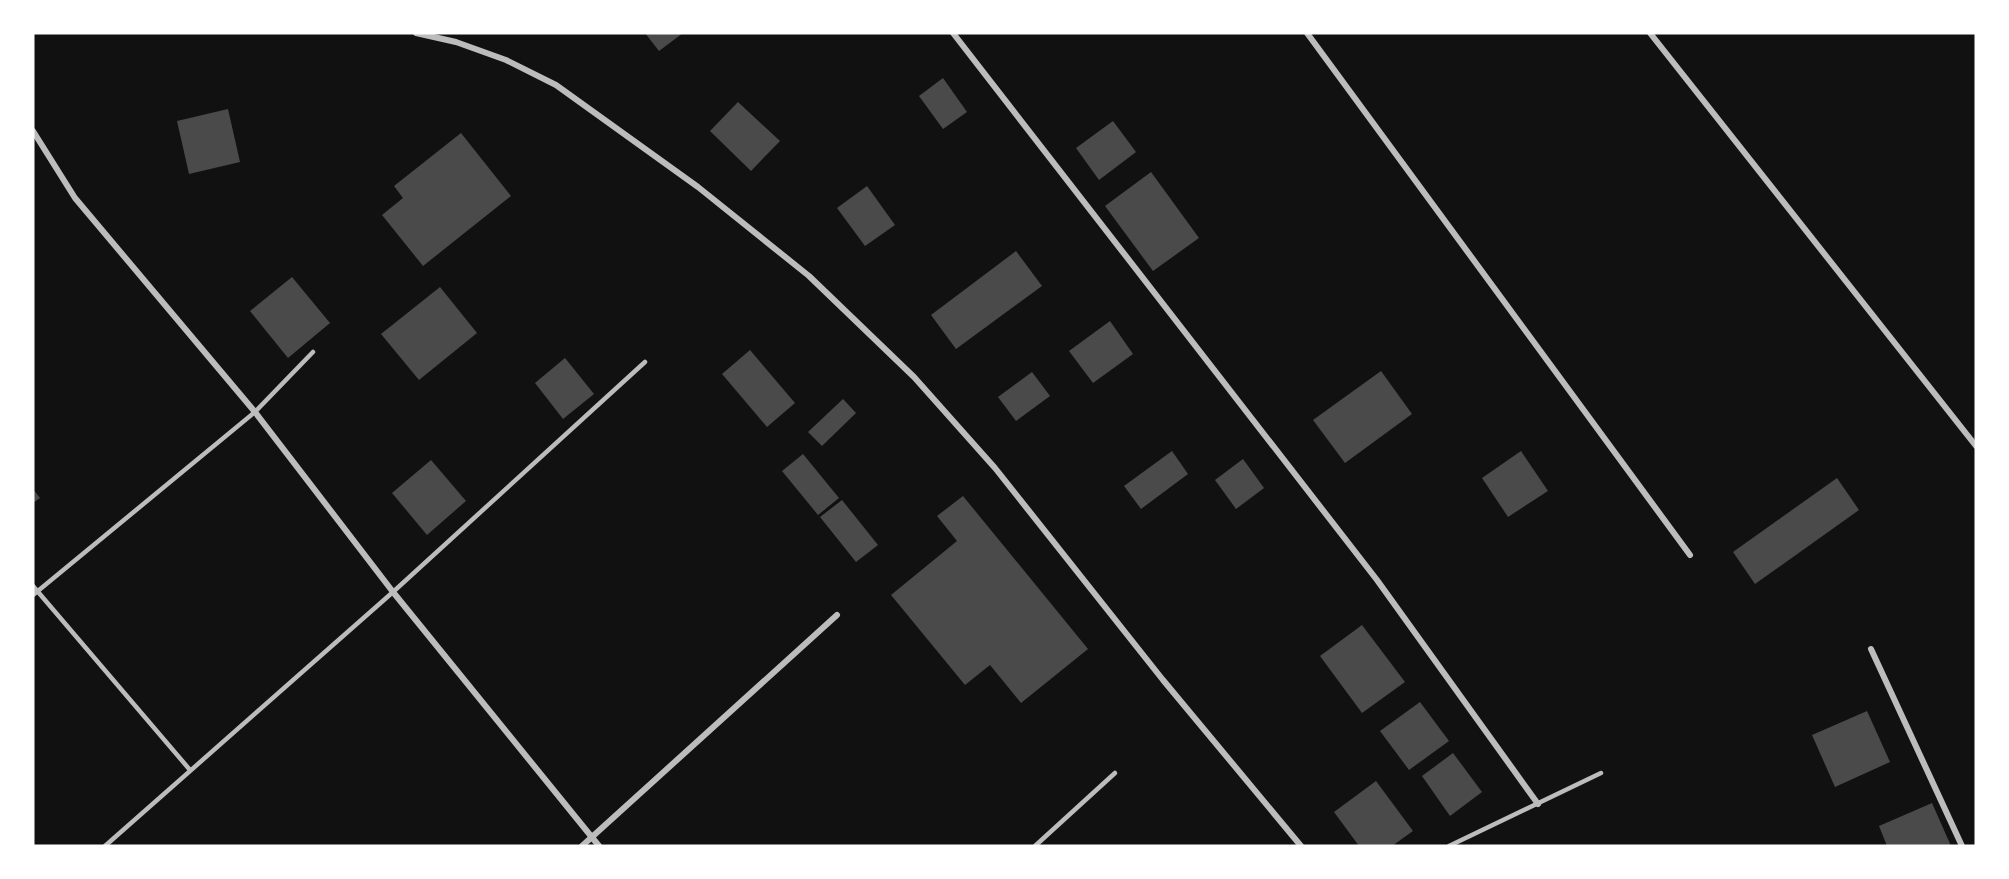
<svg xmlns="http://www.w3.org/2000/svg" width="2009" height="879" font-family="'PT Sans',sans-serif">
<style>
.building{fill:#4a4a4a}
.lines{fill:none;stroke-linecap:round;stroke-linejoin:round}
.service{stroke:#bcbcbc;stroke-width:4.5}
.minor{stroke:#bcbcbc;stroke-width:6}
</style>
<rect width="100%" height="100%" fill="#111"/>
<g class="building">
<path d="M645,33H683L659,51Z"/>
<path d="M943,78L967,112L943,129L919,96Z"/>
<path d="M738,102L780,141L751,171L710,131Z"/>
<path d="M228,109L240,162L189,174L177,121Z"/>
<path d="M1113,121L1136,152L1099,180L1076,148Z"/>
<path d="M461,133L511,196L423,266L382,215L403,198L394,186Z"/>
<path d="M1151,172L1199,238L1153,271L1105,206Z"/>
<path d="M867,186L895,225L865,246L837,208Z"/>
<path d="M1016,251L1042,286L956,349L931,315Z"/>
<path d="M292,277L330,323L288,358L250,311Z"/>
<path d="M440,287L477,333L419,380L381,334Z"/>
<path d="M1110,321L1133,354L1093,383L1069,351Z"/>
<path d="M750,350L795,403L767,427L722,374Z"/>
<path d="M565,358L594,394L563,419L535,383Z"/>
<path d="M1381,371L1412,414L1345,463L1313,420Z"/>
<path d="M1032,372L1050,396L1016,421L998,397Z"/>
<path d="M843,399L856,413L822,446L808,432Z"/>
<path d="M1172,451L1188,474L1141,509L1124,486Z"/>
<path d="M1521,451L1548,491L1508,517L1482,478Z"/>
<path d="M803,454L839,498L818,515L782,471Z"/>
<path d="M1243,459L1264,488L1236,509L1215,480Z"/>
<path d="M431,460L466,501L427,535L392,493Z"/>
<path d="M1837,478L1859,510L1755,584L1733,552Z"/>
<path d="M33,489L40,498L33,503Z"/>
<path d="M963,496L1088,649L1021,703L990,665L965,685L891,595L957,541L937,516Z"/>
<path d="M842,500L878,545L856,562L820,517Z"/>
<path d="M1362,625L1405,682L1362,713L1320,656Z"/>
<path d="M1420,702L1449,741L1409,770L1380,731Z"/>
<path d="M1867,711L1890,762L1835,787L1812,735Z"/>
<path d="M1453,753L1482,792L1450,816L1422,776Z"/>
<path d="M1376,781L1413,831L1392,846H1359L1334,812Z"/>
<path d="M1932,803L1951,846H1887L1879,826Z"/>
</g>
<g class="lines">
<g class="service">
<path d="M33,586L190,770"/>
<path d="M33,595L255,412L313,352"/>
<path d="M105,846L393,592L645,362"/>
<path d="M1035,846L1115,773"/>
<path d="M1449,846L1601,773"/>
</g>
<g class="minor">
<path d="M416,33L456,42L506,60L556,85L698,187L809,276L914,377L995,468L1163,680L1301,846"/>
<path d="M953,33L1377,580L1538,804"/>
<path d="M1307,33L1690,555"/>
<path d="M1650,33L1976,446"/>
<path d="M33,131L75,198L255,412L393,592L599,846"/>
<path d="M1871,649L1962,846"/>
<path d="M582,846L837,615"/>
</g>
</g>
<rect width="2009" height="879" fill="none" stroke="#ffffff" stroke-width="69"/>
</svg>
